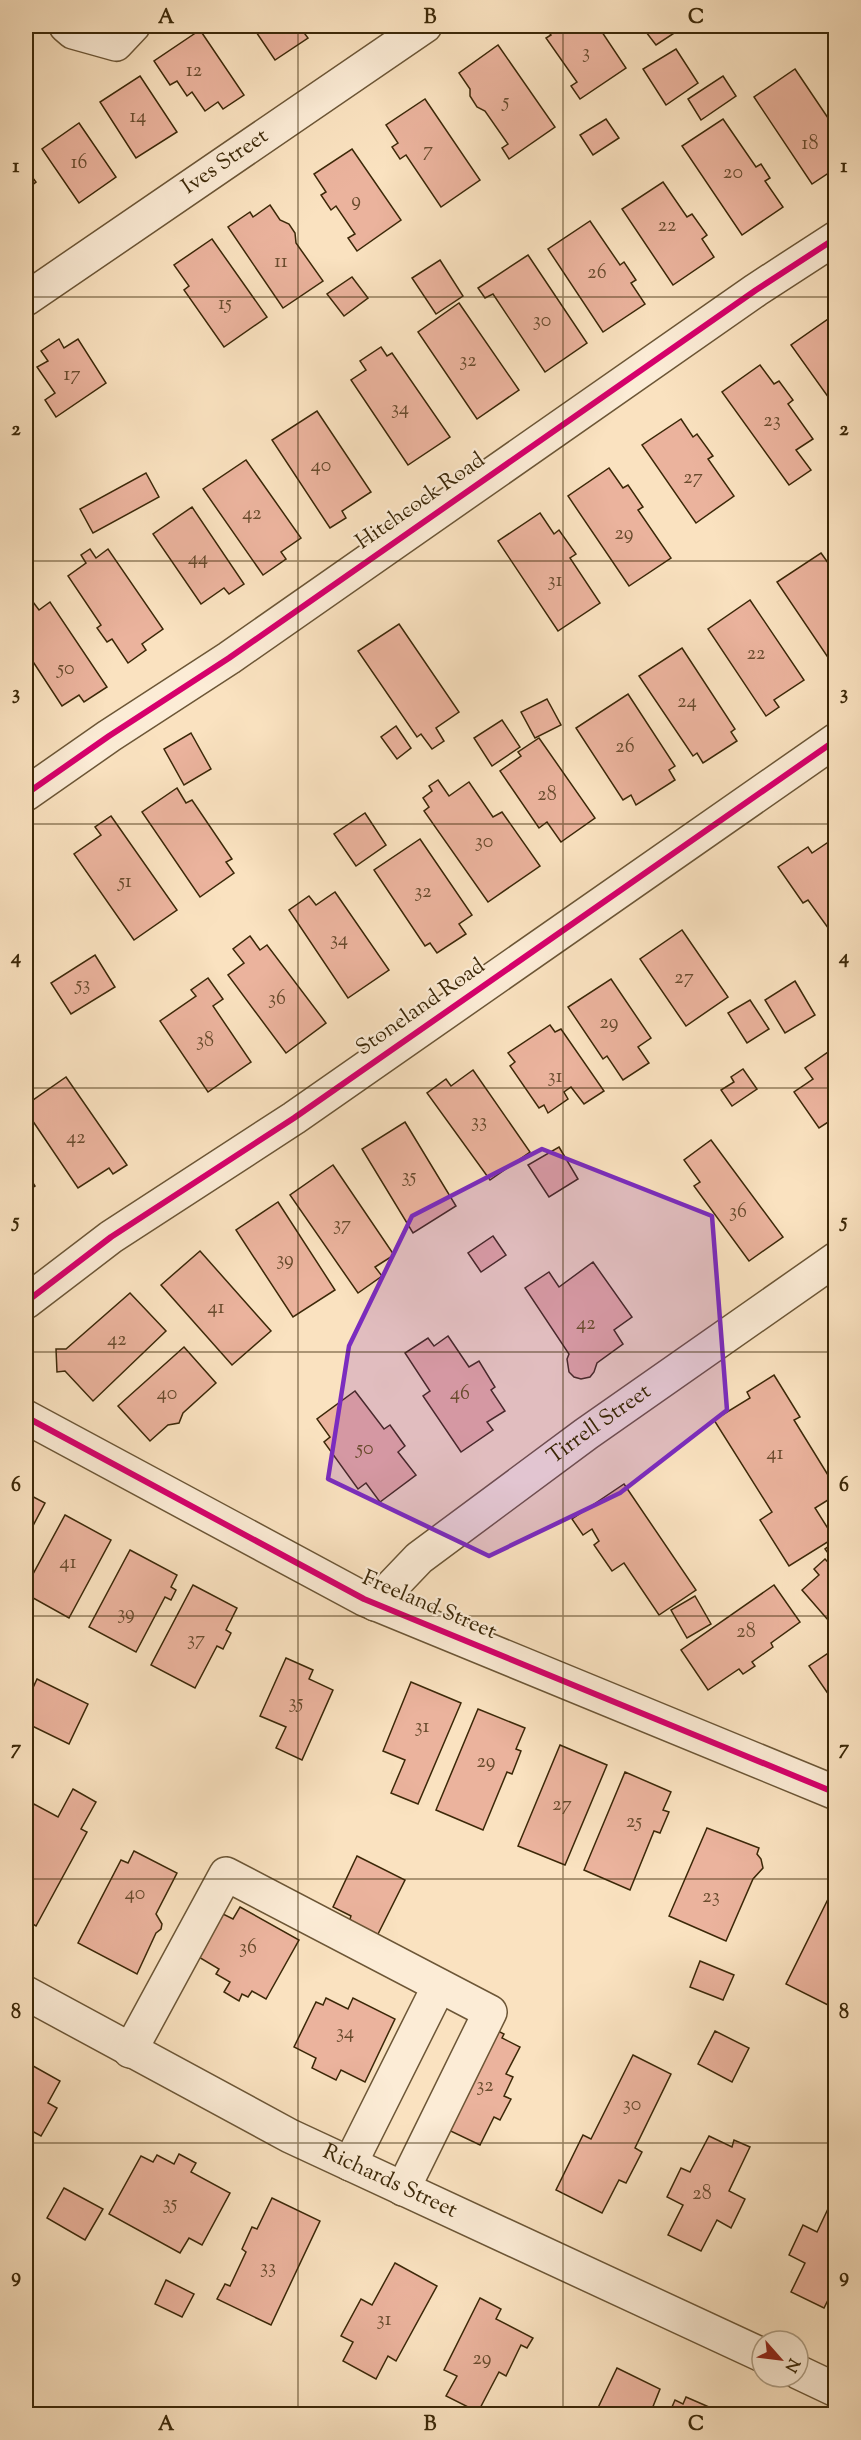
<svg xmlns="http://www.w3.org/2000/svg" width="861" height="2440" font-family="'Sorts Mill Goudy',serif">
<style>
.building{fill:#ebb39d;stroke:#3c2808;stroke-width:1.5}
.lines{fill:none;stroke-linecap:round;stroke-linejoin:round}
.minor-casing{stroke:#6c5636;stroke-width:36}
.minor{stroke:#fcecd6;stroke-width:33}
.cycleway-casing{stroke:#fcecd6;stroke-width:10}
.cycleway{stroke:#d6006c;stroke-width:6}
.marked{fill:#7b2cbf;fill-opacity:0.2;stroke:#7b2cbf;stroke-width:4.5;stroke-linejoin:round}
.grid{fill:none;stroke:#3c2808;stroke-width:1.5;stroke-opacity:0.55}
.labels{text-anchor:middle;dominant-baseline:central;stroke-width:4.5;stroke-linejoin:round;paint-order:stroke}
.number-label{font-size:20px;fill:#684b2d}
.street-label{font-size:22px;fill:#3c2808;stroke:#fcecd6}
.neatline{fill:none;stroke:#3c2808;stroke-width:2}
.grid-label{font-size:20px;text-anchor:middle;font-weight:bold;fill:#3c2808}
</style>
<rect width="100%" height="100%" fill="#fae2c0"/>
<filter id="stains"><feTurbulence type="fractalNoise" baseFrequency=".00333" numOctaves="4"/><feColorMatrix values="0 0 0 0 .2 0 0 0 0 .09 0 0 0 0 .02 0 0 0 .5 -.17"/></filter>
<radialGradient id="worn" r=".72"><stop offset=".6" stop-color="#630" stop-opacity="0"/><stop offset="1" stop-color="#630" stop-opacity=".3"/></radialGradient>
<g class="building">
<path d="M252,26H299L308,38L275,60Z"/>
<path d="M544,26H598L626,68L580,99L571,86L577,82L546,38L551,35Z"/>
<path d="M651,26H685L656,45L646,32L653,28Z"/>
<path d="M200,30L244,95L223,109L218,102L205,111L192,92L187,96L177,81L170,85L154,61Z"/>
<path d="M498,45L555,127L509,159L502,148L508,144L485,111L477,107L470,96V89L459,73Z"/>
<path d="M676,49L698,83L666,105L643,69Z"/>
<path d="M795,69L828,118L833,115L836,119V168L812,184L754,97Z"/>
<path d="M140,76L177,132L136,158L100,102Z"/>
<path d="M723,76L736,96L701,120L688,99Z"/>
<path d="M425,99L480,180L441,207L406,155L400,159L392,147L398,143L386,125Z"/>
<path d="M606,119L619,138L593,155L580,135Z"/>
<path d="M723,119L756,167L761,164L770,178L765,181L783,207L742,235L682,146Z"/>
<path d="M79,123L116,177L79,203L42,149Z"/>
<path d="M352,149L401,220L357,251L348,238L355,234L336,206L331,210L321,195L326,192L314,174Z"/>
<path d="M26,169L36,182L26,190Z"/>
<path d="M663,182L687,217L692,214L707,235L702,239L714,257L673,285L622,209Z"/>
<path d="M270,205L280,220L289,224L295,233L296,243L323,281L283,308L228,227L250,212L253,217Z"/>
<path d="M590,221L620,265L624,262L636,280L631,283L645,304L603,332L548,249Z"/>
<path d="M212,239L267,317L224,347L184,290L189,286L174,265Z"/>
<path d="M528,255L587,343L545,372L493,294L485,298L478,288Z"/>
<path d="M440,260L463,296L436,314L412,278Z"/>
<path d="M352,277L368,298L344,316L327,294Z"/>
<path d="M459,303L519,390L477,419L418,332Z"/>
<path d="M831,317L836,323V408L791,345Z"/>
<path d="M59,339L64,348L78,339L106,383L56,417L45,400L55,393L37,367L48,361L41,351Z"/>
<path d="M381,347L387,356L392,353L450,437L408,465L351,380L366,370L360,361Z"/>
<path d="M760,365L774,384L779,381L793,400L788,404L813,439L796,450L811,470L789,485L722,392Z"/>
<path d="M317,411L371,492L342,511L346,518L330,528L272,440Z"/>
<path d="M681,419L693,437L697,434L713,456L708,459L734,496L696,523L642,445Z"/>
<path d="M246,460L301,538L281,552L286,559L263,575L203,489Z"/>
<path d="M609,468L623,488L628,485L643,507L638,510L671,558L629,586L568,496Z"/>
<path d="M146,473L159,497L93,533L80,509Z"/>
<path d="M192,507L244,584L229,594L224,588L201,604L153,534Z"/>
<path d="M540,513L554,534L559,530L576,554L570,558L600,603L558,631L498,541Z"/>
<path d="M90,549L96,558L108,549L163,629L142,644L146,650L128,663L112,639L107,642L97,628L101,625L68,576L86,563L81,555Z"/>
<path d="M821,553L836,574V659L833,656L829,659L777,582Z"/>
<path d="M750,600L804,680L774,700L779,707L766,716L708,629Z"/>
<path d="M33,602L39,610L50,602L107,687L84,702L79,695L62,706L26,651V607Z"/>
<path d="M399,624L459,712L436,728L444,741L432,749L421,734L417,737L358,651Z"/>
<path d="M682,648L735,729L731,732L737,741L703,763L697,753L693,756L639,676Z"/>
<path d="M628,694L675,766L669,770L675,780L636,805L631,795L623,800L576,728Z"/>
<path d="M547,699L561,725L535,738L521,712Z"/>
<path d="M502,720L520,747L492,766L474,738Z"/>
<path d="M396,726L411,748L397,759L381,737Z"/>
<path d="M191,733L211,769L184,785L164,749Z"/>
<path d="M539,738L595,818L561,842L547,822L539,828L500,771L521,756L518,752Z"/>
<path d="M438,780L449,796L469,782L493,817L502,812L540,866L488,902L424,811L429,807L423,798L432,791L429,786Z"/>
<path d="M177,788L186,803L192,800L232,859L226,862L234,873L200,897L142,812Z"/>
<path d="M365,813L386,845L356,866L334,834Z"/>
<path d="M111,816L177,910L134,940L74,854L101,835L95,827Z"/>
<path d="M420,839L472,915L459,924L466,934L437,953L430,943L425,946L374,870Z"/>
<path d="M830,841L836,848V939L808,900L803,903L778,867L808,847L812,853Z"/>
<path d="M335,892L389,970L348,998L289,910L309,896L316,905Z"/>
<path d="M682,930L728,997L686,1026L640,959Z"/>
<path d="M250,936L260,950L267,945L326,1023L286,1053L228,975L244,963L233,949Z"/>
<path d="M95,955L115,987L71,1014L51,983Z"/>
<path d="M208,978L223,999L213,1006L251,1062L208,1092L160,1021L196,996L191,990Z"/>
<path d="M611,979L651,1038L638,1047L649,1063L623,1080L607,1056L603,1059L568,1007Z"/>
<path d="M795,981L815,1015L785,1033L765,1000Z"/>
<path d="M750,1000L769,1029L747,1043L728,1013Z"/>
<path d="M550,1025L555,1032L561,1029L604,1091L584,1104L571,1087L564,1092L568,1099L548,1113L544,1105L539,1108L510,1066L515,1062L508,1053Z"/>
<path d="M834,1048L836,1117L819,1128L794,1092L813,1079L805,1068Z"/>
<path d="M743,1069L757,1089L732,1106L721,1090L734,1082L731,1077Z"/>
<path d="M473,1070L530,1152L490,1180L427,1093L446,1079L451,1086Z"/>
<path d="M66,1077L127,1165L113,1174L109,1168L78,1188L26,1111V1105Z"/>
<path d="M405,1122L456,1206L413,1233L362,1149Z"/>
<path d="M711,1140L783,1237L749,1261L694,1186L700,1182L684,1160Z"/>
<path d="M559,1147L578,1179L549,1197L528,1165Z"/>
<path d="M333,1165L394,1255L375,1267L382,1276L358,1293L290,1195Z"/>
<path d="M26,1172L35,1186L26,1192Z"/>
<path d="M278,1202L335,1290L293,1317L236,1230Z"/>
<path d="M493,1236L506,1255L481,1272L468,1253Z"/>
<path d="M200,1251L271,1331L232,1365L161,1285Z"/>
<path d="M593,1262L632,1317L614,1330L623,1344L597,1363L594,1372L590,1377L581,1379L574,1377L569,1372L567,1359L569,1354L525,1288L549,1272L559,1287Z"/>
<path d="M130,1293L166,1331L93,1401L65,1371L57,1372L56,1349H66Z"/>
<path d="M448,1336L469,1367L479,1361L495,1387L491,1390L505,1411L487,1422L493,1430L461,1452L423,1396L430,1391L405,1353L428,1338L434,1346Z"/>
<path d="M184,1347L216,1383L183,1413L179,1423L168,1425L150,1441L118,1406Z"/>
<path d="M774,1375L800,1417L794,1420L836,1488V1495L815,1508L834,1538L789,1566L760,1520L772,1512L714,1420L750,1398L747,1392Z"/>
<path d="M355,1391L384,1429L390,1425L405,1446L398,1452L416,1475L380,1502L366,1483L358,1489L324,1442L330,1437L317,1419Z"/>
<path d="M624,1484L696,1590L659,1615L624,1563L612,1571L594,1545L599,1541L592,1529L583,1535L572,1519Z"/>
<path d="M26,1493L45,1503L26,1539Z"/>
<path d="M65,1515L111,1540L69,1618L26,1594V1587Z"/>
<path d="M836,1541V1564L825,1549Z"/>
<path d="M130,1550L177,1575L171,1587L176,1590L171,1600L165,1597L136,1652L89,1627Z"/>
<path d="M825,1559L836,1571V1613L828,1620L802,1590L819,1575L814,1569Z"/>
<path d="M193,1585L237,1608L226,1630L231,1633L223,1649L217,1646L195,1688L151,1665Z"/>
<path d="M774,1585L800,1622L771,1643L773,1647L752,1662L755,1666L743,1674L739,1669L708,1690L681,1650Z"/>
<path d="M695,1596L711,1624L687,1638L671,1610Z"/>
<path d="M836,1648V1699L833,1701L809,1666Z"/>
<path d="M286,1658L313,1670L309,1679L333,1690L302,1760L276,1748L286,1727L260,1716Z"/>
<path d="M37,1679L88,1704L69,1744L26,1723V1703Z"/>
<path d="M411,1682L461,1703L418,1804L391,1793L405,1760L383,1751Z"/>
<path d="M478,1709L525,1728L516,1749L521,1751L512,1774L507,1772L483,1830L436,1810Z"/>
<path d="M560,1745L607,1765L565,1865L518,1846Z"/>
<path d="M625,1772L671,1792L663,1810L669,1812L660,1833L654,1831L630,1890L584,1870Z"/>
<path d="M73,1789L96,1802L81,1829L87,1832L36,1926L26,1920V1821L34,1804L58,1817Z"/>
<path d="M707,1828L759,1848L757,1854L761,1859L763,1868L753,1879L726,1941L669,1916Z"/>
<path d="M134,1851L177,1873L156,1914L162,1924L161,1929L156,1933L137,1974L78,1943L121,1860L128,1863Z"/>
<path d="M357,1856L405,1880L377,1936L349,1922L351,1916L333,1907Z"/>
<path d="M836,1883V2009L786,1984Z"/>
<path d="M240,1907L299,1940L266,1999L252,1991L248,1997L242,1994L239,2001L224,1992L230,1982L216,1974L219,1969L197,1956L221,1913L233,1919Z"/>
<path d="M700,1961L734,1975L723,2000L690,1987Z"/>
<path d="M326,1998L348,2009L353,1998L395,2019L365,2082L341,2070L336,2080L312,2068L316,2058L294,2047L316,2002L323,2005Z"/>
<path d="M496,2030L504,2034L502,2038L520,2047L506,2074L513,2077L504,2096L511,2099L500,2120L494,2117L480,2145L440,2126Z"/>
<path d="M715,2031L749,2048L732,2082L698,2064Z"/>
<path d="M633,2055L671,2074L635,2148L642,2152L626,2183L619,2180L602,2213L556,2190L583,2135L591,2139Z"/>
<path d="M26,2062L60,2081L48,2103L57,2108L41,2136L32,2131L26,2141Z"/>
<path d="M709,2136L732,2147L734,2140L750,2147L729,2191L745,2199L731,2228L717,2220L701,2251L668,2235L683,2205L667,2197L681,2168L690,2172Z"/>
<path d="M179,2154L196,2163L191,2172L230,2193L202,2245L189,2238L180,2253L109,2214L141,2156L153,2162L157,2155L174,2164Z"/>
<path d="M64,2188L103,2209L85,2240L47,2218Z"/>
<path d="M835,2194L836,2284L824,2308L791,2292L805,2263L789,2255L803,2225L817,2232Z"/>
<path d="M272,2198L320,2221L271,2325L217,2299L225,2284L230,2286L246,2252L242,2249L252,2227L257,2229Z"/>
<path d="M395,2263L437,2286L396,2361L388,2356L376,2379L343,2361L353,2342L341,2336L361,2299L372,2305Z"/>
<path d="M166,2280L194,2294L182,2317L155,2304Z"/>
<path d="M480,2298L501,2309L496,2319L533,2338L527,2348L521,2345L506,2376L499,2372L478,2412L446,2396L457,2376L444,2370Z"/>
<path d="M617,2368L660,2389L650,2414H595Z"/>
<path d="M686,2397L725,2414H669L675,2400L683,2404Z"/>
</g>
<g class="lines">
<g class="minor-casing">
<g id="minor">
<path d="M66,26L73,32L116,44L133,26"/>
<path id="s1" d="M26,299L425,26"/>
<path d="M26,794L109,736L229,658L756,290L836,238"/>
<path d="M26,1302L111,1237L294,1118L836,740"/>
<path d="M26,1417L364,1599L836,1793"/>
<path id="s2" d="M375,1604L419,1558L586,1434L836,1259"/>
<path id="s3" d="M26,1993L290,2136L762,2355"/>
<path d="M130,2051L226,1874L490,2012L403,2189"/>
<path d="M350,2164L439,1986"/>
<path d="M798,2372L836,2390"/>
</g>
</g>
<use href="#minor" class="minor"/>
<g class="cycleway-casing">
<g id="cycleway">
<path d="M26,794L109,736L229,658L756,290L836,238"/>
<path d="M26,1302L111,1237L294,1118L836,740"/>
<path d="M26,1417L364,1599L836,1793"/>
</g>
</g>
<use href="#cycleway" class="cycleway"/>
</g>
<path class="marked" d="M542,1149L712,1216L727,1410L620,1493L489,1556L328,1479L349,1346L412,1216Z"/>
<path class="grid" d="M298,26V2414M563,26V2414M26,297H836M26,561H836M26,824H836M26,1088H836M26,1352H836M26,1616H836M26,1879H836M26,2143H836"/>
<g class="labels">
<g class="number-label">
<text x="586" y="53">3</text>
<text x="194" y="71">12</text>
<text x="506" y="102">5</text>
<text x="138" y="117">14</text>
<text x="810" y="144">18</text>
<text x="428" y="151">7</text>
<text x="79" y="163">16</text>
<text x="733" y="173">20</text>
<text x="356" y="201">9</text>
<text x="667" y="226">22</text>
<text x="281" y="262">11</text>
<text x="597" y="273">26</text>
<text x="225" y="304">15</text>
<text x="542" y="321">30</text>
<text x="468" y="361">32</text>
<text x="72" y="375">17</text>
<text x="400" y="409">34</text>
<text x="772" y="421">23</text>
<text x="321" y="466">40</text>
<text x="693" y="478">27</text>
<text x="252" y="514">42</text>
<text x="624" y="534">29</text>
<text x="198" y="559">44</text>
<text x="555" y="581">31</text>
<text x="756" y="654">22</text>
<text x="66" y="669">50</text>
<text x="687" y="702">24</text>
<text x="625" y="747">26</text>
<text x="547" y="795">28</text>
<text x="484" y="842">30</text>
<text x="125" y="882">51</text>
<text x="423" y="892">32</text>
<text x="339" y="940">34</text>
<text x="684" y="978">27</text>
<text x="83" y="985">53</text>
<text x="277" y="999">36</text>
<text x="609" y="1023">29</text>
<text x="205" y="1041">38</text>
<text x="555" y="1077">31</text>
<text x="479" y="1122">33</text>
<text x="76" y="1138">42</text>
<text x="409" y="1177">35</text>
<text x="738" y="1212">36</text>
<text x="342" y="1225">37</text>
<text x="285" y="1260">39</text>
<text x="216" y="1308">41</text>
<text x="586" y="1324">42</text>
<text x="117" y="1340">42</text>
<text x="167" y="1394">40</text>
<text x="460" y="1394">46</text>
<text x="365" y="1449">50</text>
<text x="775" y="1454">41</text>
<text x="68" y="1563">41</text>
<text x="126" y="1614">39</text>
<text x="746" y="1632">28</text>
<text x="196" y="1640">37</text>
<text x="296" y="1703">35</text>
<text x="422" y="1727">31</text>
<text x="486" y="1762">29</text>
<text x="562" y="1805">27</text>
<text x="634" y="1822">25</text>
<text x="135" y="1894">40</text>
<text x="711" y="1897">23</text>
<text x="248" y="1948">36</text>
<text x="345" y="2033">34</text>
<text x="485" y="2086">32</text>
<text x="632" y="2105">30</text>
<text x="702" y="2194">28</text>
<text x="170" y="2204">35</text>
<text x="268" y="2268">33</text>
<text x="384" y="2320">31</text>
<text x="482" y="2359">29</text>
</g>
<g class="street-label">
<text stroke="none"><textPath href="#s1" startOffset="242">Ives Street</textPath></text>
<text transform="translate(421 502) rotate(-35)">Hitchcock Road</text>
<text transform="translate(421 1008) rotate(-35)">Stoneland Road</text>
<text stroke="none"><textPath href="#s2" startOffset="288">Tirrell Street</textPath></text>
<text transform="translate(429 1606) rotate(23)">Freeland Street</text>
<text stroke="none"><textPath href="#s3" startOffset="410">Richards Street</textPath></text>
</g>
</g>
<rect width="861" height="2440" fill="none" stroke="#fae2c0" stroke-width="66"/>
<g transform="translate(780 2359) rotate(118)"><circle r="28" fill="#fcecd6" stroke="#af9e84" stroke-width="1.5"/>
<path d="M0-4.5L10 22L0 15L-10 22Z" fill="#8f2418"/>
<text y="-9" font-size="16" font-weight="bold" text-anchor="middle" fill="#3c2808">N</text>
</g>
<rect x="33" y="33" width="795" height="2374" class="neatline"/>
<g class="grid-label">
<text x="166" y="23">A</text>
<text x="430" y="23">B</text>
<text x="696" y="23">C</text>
<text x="16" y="172">1</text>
<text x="844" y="172">1</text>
<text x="16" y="435">2</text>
<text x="844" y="435">2</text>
<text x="16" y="699">3</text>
<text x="844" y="699">3</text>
<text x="16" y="963">4</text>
<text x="844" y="963">4</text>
<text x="16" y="1227">5</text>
<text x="844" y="1227">5</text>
<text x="16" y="1491">6</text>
<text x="844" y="1491">6</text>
<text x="16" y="1754">7</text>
<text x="844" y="1754">7</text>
<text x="16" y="2018">8</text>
<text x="844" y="2018">8</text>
<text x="16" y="2282">9</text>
<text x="844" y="2282">9</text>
<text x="166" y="2430">A</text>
<text x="430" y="2430">B</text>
<text x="696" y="2430">C</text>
</g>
<rect width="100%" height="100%" filter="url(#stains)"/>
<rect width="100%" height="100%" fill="url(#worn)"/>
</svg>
